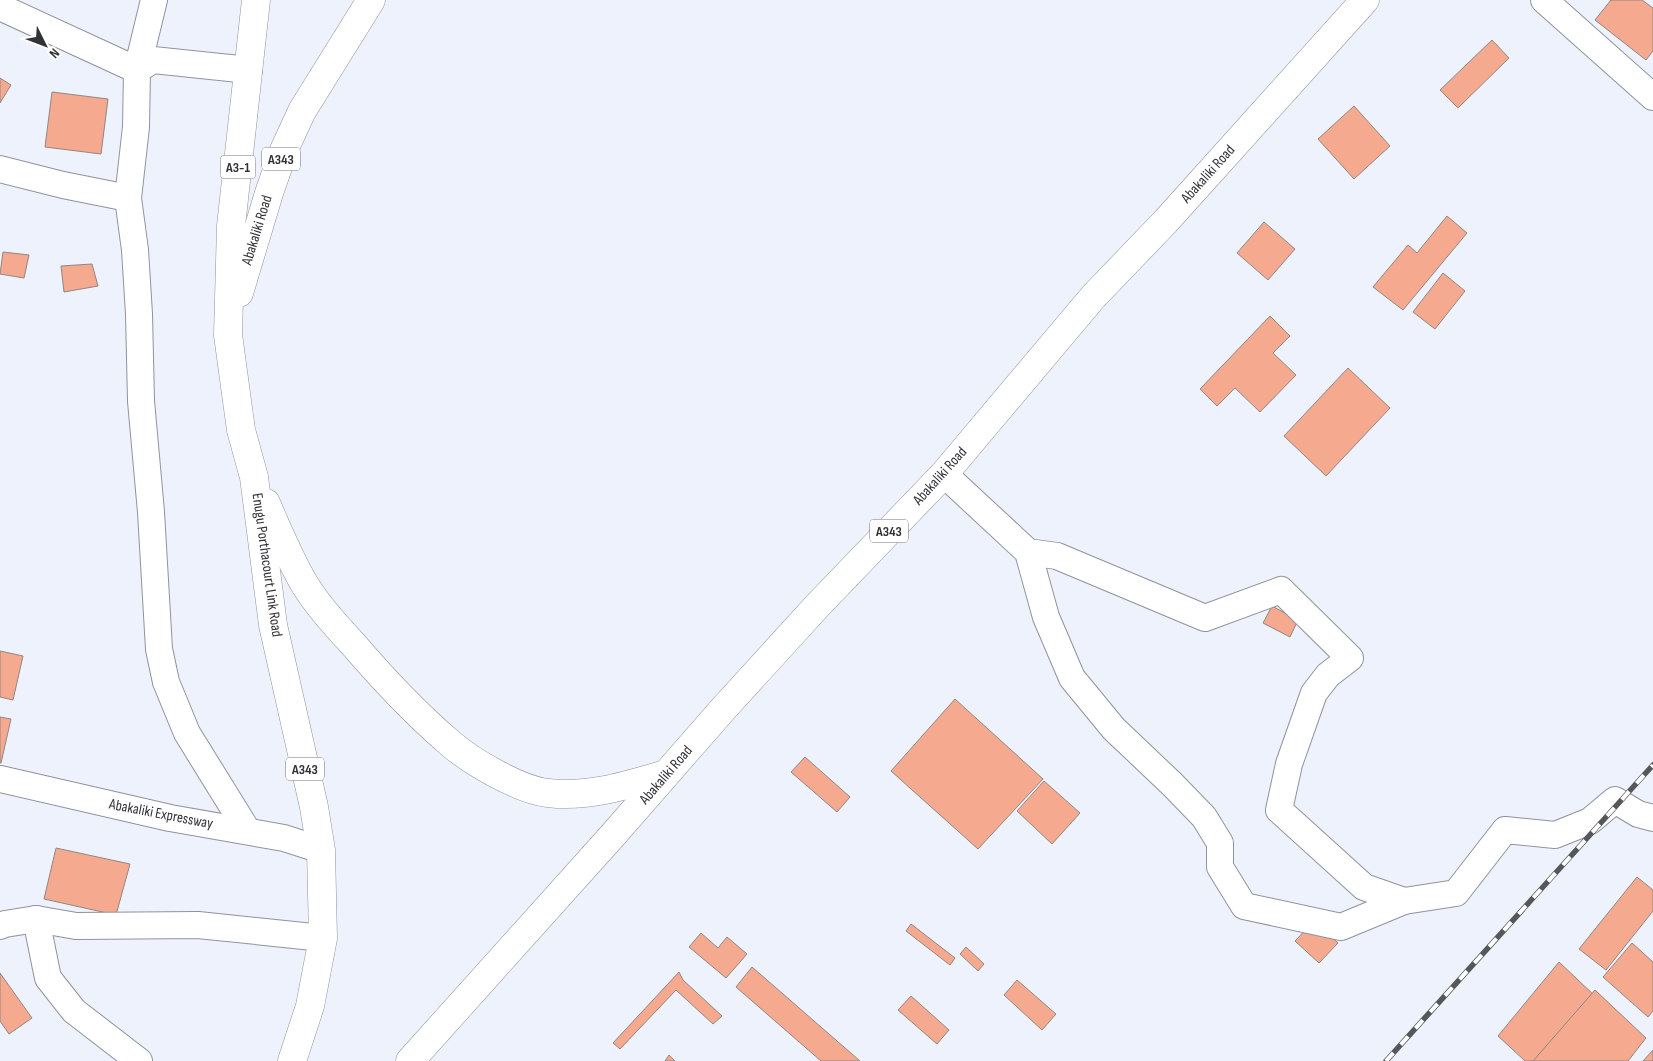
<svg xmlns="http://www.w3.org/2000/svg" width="1653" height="1061" font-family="'Sofia Sans Condensed',sans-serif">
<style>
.building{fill:#f5a98f;stroke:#918683}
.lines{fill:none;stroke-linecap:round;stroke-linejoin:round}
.minor-casing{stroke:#8f939c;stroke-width:28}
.highway-casing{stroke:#8f939c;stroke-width:29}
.minor{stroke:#fff;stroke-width:26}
.highway{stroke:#fff;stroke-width:28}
.rail-casing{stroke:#55575b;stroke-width:5.5}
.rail{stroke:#fff;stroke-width:4;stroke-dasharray:11;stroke-linecap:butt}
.labels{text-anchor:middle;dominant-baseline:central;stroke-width:4;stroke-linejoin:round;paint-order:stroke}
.shield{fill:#fff;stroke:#6e7072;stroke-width:1}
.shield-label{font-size:14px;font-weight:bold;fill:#303235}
.street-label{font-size:15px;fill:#303235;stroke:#fff}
</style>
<rect width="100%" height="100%" fill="#eef2fc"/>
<g class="building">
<path d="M1611,0H1642L1653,8V51L1646,60L1595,20Z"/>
<path d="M1492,40L1509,58L1458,108L1440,90Z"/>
<path d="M0,78L11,85L0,103Z"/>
<path d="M52,92L108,99L101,154L45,147Z"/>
<path d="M1354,106L1390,146L1354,179L1318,139Z"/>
<path d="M1447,216L1467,233L1403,310L1373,287L1408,245L1417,253Z"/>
<path d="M1264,222L1295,249L1268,280L1237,253Z"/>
<path d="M3,252L29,255L24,278L0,274Z"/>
<path d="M92,264L98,286L64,292L61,266Z"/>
<path d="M1443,273L1465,291L1435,329L1413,312Z"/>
<path d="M1270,316L1290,336L1273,353L1296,375L1260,412L1235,388L1217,406L1200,389Z"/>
<path d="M1348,368L1390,408L1326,476L1284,436Z"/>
<path d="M1272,606L1298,620L1290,637L1263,623Z"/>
<path d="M0,651L23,656L13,700L0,697Z"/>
<path d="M955,699L1043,779L978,849L891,771Z"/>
<path d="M0,717L11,719L1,763H0Z"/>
<path d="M805,757L850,797L837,812L791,772Z"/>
<path d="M1044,781L1080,813L1052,844L1017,811Z"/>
<path d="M56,848L130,864L116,915L44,899Z"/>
<path d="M1637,877L1653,890V911L1606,970L1579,949Z"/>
<path d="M1314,921L1338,943L1319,963L1295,941Z"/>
<path d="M911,924L955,958L950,965L906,931Z"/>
<path d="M701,933L718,948L727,937L747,954L726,978L689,947Z"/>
<path d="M1632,943L1653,962V1011L1648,1017L1603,977Z"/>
<path d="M966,947L984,964L978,971L960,954Z"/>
<path d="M1559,962L1596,997L1541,1061H1525L1498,1036Z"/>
<path d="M752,967L860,1061H821L736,987Z"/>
<path d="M679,972L683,980L722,1016L713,1024L676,990L620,1049L613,1043Z"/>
<path d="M0,973L32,1018L9,1034L0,1021Z"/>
<path d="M1017,980L1056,1014L1042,1030L1004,995Z"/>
<path d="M1595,990L1646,1038L1628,1061H1533Z"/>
<path d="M911,996L949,1030L937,1044L898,1010Z"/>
<path d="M1653,1050V1061H1643Z"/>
<path d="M669,1055L675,1061H665Z"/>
</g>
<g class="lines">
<g class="minor-casing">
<g id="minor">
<path d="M1544,0L1653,97"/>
<path d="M0,7L137,70L154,0"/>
<path d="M0,169L63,185L128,198L136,127L137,70L153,60L249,70"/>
<path d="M128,198L135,250L139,314L141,401L151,512L159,649L166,682L187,733L247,830"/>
<path d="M944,474L1028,552L1057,556L1205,618L1281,590L1350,658L1328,675L1314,693L1289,764L1279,810L1364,887L1404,901L1341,927L1244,906L1220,867V843L1204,817L1172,784L1114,729L1072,678L1046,617L1028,552"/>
<path d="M0,779L170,818L284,838L321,850"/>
<path d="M1404,901L1456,893L1505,830L1555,835L1590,821L1615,800L1638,814L1653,818"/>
<path d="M36,919L48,978L74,1011L139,1061"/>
<path d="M0,926L5,924L36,919L76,926L198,925L323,938"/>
</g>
</g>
<g class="highway-casing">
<g id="highway">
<path d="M256,0L231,226L228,335L241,430L254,477L273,625L314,807L321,850L323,938L310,1006L292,1061"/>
<path d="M239,293L269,193L284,150L302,111L371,0"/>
<path d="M266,503C278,531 290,560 305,585C318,606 336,626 353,644C383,679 416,714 451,744C472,762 520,790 548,793C588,798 628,785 666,774"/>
<path d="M410,1061L613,835L724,708L818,605L944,474L1093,297L1166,221L1365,0"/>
</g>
</g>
<use href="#minor" class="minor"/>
<use href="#highway" class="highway"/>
<g class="rail-casing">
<path id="rail" d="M1386,1061L1653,765"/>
</g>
<use href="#rail" class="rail"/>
</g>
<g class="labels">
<g class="shield">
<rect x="262" y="147.5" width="38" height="23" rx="4"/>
<rect x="220.5" y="155.5" width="35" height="23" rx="4"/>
<rect x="870" y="519.5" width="38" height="23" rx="4"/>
<rect x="286" y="757.5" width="38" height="23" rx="4"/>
</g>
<g class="shield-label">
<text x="281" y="159">A343</text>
<text x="238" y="167">A3-1</text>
<text x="889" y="531">A343</text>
<text x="305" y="769">A343</text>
</g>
<g class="street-label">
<text transform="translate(1208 174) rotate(-48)">Abakaliki Road</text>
<text transform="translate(257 230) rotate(-73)">Abakaliki Road</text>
<text transform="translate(940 476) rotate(-48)">Abakaliki Road</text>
<text transform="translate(267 565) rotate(82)">Enugu Porthacourt Link Road</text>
<text transform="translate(666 775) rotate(-49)">Abakaliki Road</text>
<text transform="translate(161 814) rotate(11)">Abakaliki Expressway</text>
</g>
</g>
<g transform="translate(45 45) rotate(132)" stroke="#ffffff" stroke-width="4" paint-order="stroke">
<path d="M0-4L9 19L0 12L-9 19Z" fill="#303235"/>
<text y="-8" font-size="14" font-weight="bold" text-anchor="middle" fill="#303235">N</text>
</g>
</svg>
